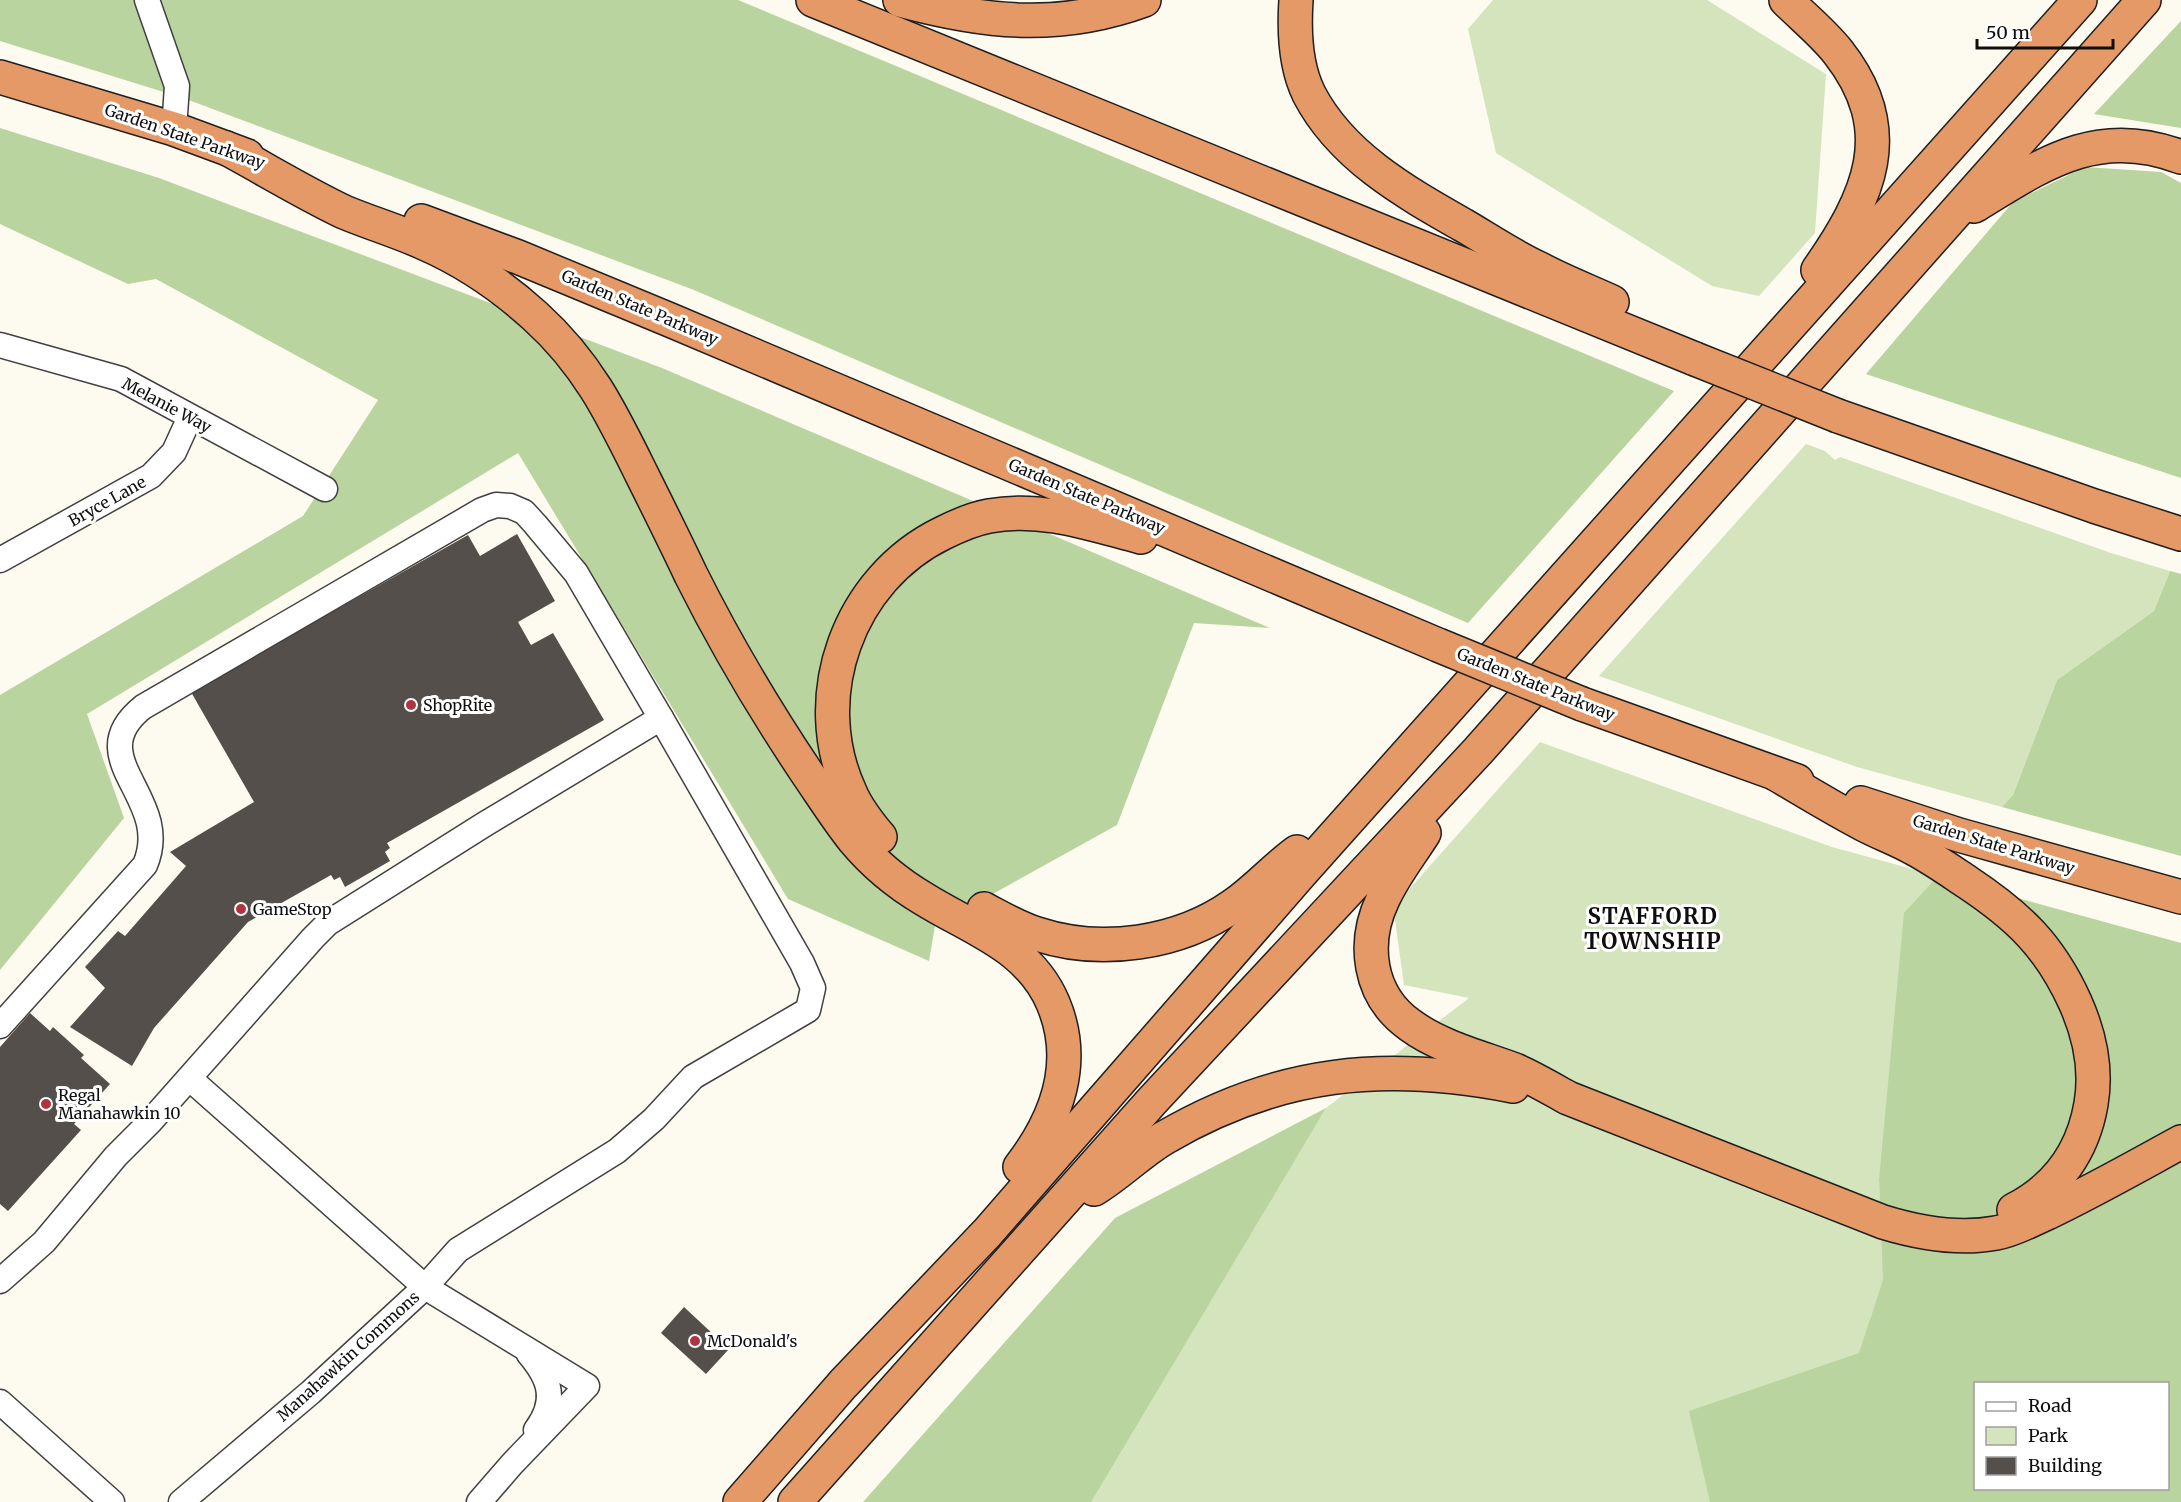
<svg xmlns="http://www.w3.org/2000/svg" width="2181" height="1502" font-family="Merriweather,serif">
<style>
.green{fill:#d4e5bd;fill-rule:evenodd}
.forest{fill:#b9d49e;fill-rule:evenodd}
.building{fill:#554f4b}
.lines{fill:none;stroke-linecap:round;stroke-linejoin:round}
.minor-casing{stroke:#414141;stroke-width:27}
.highway-casing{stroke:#1f1f1f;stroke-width:36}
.minor{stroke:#fff;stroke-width:24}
.highway{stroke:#e59967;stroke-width:33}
.highway-bridge-casing{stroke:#1f1f1f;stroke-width:36;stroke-linecap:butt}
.highway-bridge{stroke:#e59967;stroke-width:33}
.poi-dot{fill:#af3441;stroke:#fff;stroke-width:2}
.labels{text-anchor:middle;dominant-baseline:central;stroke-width:6;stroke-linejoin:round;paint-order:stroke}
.street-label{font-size:16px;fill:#0e0e0e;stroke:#fff}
.poi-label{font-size:16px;fill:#0e0e0e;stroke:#fff;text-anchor:start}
.district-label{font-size:22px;font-weight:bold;letter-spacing:1.5px;fill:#0e0e0e;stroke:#fff}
</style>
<rect width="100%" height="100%" fill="#fdfaf0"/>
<g class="green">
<path d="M1493,0H1707L1826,74L1815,233L1759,296L1712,286L1496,153L1468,29Z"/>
<path d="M1806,444L1825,451L1835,460L1840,457L2111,553L2170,571L2154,611L2057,680L2013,795L2002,807L1857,767L1599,676Z"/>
<path d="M1540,742L1832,847L1938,876L1879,1180L1884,1280L1870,1319L2181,1214V1502H1024L1282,1181L1326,1108L1469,998L1404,985L1394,913L1396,904ZM1976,1384H2168V1488H1976Z"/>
</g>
<g class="forest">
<path d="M0,0H738L1674,391L1468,623L694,290L186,99L0,41Z"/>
<path d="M2181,21V128L2094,114Z"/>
<path d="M0,128L159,178L662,368L1270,628L1194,623L1117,825L935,926L929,961L788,899L518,453L87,714L124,818L0,970V695L303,516L378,400L156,279L128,284L0,224Z"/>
<path d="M2085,167L2161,172L2181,183V478L1866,374L2013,202Z"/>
<path d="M2170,571L2181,574V856L2002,807L2013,795L2057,680L2154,611Z"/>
<path d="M1938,876L2181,943V1502H1710L1689,1411L1859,1353L1883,1280L1879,1180L1904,913ZM1976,1384H2168V1488H1976Z"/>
<path d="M1326,1108L1091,1502H863L1115,1218Z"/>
</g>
<g class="building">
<path d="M517,534L555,601L518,622L531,645L553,633L604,720L387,843L390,848L385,852L390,861L345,887L340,877L334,880L331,875L248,922L154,1028L132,1066L70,1027L105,988L85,967L118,931L125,936L186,866L170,852L254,802L191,692L468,535L480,556Z"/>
<path d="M30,1013L50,1031L53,1027L84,1055L81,1058L110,1084L74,1124L81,1130L8,1211L0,1204V1047Z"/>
<path d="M684,1307L729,1349L706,1374L661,1333Z"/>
</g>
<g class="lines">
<g class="minor-casing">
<g id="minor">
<path d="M147,0L177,86L174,129"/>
<path d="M0,345L121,379L325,489"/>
<path d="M0,560L151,476L174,452L190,417"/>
<path d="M0,1026L145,865C174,797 78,759 143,707L482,510L496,505L510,506L524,512L535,524L576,573L661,718"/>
<path d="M0,1281L44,1242L116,1156L150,1122L313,938L328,923L485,824L661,718L802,963L813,988L808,1010L693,1077L654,1119L617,1151L458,1250L425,1287L189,1078"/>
<path d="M529,1354C551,1380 557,1401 536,1430"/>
<path d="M0,1402L112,1502"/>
<path d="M181,1502L311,1392L425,1287L587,1386L512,1464L479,1502"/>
</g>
</g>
<g class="highway-casing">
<g id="highway">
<path d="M813,0L1695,359"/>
<path d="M900,0C986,23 1059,31 1144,0"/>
<path d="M1296,0C1294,30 1295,66 1309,94C1341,156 1405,192 1463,225C1487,239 1512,256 1538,268C1562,281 1588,291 1612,302"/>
<path d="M1786,0C1803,17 1823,33 1838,52C1900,131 1869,197 1818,270"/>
<path d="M0,77L174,129L247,156"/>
<path d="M226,148C265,169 304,193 344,212C370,223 398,231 424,243C463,260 503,287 535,316C587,363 611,412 641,473C658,507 675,541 691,575C726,645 766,712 809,776C824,798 838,820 854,840C874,864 897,883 924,899C972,929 1029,946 1053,1003C1078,1062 1057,1119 1020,1167"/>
<path d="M1974,206C2043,164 2097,125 2181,157"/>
<path d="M421,221L518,257L670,320L1438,645"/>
<path d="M1838,416L2094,506L2181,534"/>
<path d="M1582,704L1797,781"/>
<path d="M1776,774C1805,791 1834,809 1863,824C1880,833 1897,839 1913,848C1932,858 1949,870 1967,882C2018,916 2049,945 2075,1002C2089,1033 2097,1069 2091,1104C2083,1151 2057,1188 2014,1210"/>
<path d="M1861,803L1959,835L2181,897"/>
<path d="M1424,833C1410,855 1394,875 1383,899C1362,943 1368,995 1410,1025C1440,1047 1480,1057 1515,1070C1533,1078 1550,1088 1568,1098L1883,1222C1919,1233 1959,1240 1996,1233C2014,1230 2031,1220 2047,1213C2093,1191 2137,1166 2181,1142"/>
<path d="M880,837C869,824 857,809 850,792C806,697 848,579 943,533C957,526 973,519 989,516C1041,506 1091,524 1141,537"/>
<path d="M984,909C1001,918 1018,928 1037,934C1101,955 1179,944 1234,905C1257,889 1275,868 1297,852"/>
<path d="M1094,1189C1119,1174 1139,1153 1164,1138C1278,1071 1385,1061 1513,1086"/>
<path d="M740,1502L843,1384L987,1233L1301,873L2080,0"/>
<path d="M795,1502L1152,1101L1478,751L2144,0"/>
</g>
</g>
<use href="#minor" class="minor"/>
<use href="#highway" class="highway"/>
<g class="highway-bridge-casing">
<g id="highway-bridge">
<path d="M1695,359L1838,416"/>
<path d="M1438,645L1582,704"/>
</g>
</g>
<use href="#highway-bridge" class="highway-bridge"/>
</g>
<g class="poi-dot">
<circle cx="411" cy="705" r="6"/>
<circle cx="241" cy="909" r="6"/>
<circle cx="46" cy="1104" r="6"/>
<circle cx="695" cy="1341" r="6"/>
</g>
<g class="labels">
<g class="street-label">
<text transform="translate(185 136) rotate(19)">Garden State Parkway</text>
<text transform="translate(640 307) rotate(23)">Garden State Parkway</text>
<text transform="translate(167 405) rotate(28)">Melanie Way</text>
<text transform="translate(1087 496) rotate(23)">Garden State Parkway</text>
<text transform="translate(107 501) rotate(-29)">Bryce Lane</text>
<text transform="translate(1536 684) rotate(22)">Garden State Parkway</text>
<text transform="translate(1994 844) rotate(17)">Garden State Parkway</text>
<text transform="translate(348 1356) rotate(-42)">Manahawkin Commons</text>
</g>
<g class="poi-label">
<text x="423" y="705">ShopRite</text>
<text x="253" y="909">GameStop</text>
<text x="58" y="1095">Regal<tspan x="58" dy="18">Manahawkin 10</tspan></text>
<text x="707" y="1341">McDonald's</text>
</g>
<g class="district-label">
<text x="1653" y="916">STAFFORD<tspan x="1653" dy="25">TOWNSHIP</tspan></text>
</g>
</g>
<rect x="1974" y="1382" width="195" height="108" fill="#ffffff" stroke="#9f9f9f" stroke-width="1.5"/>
<rect x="1986" y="1402" width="30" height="9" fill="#ffffff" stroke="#9f9f9f" stroke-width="1.5"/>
<text x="2028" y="1412" font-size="18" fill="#0e0e0e">Road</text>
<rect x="1986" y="1427" width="30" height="18" fill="#d4e5bd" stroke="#9f9f9f" stroke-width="1.5"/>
<text x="2028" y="1442" font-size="18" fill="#0e0e0e">Park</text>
<rect x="1986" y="1457" width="30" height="18" fill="#554f4b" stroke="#9f9f9f" stroke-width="1.5"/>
<text x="2028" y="1472" font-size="18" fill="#0e0e0e">Building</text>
<path d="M1977 39v9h136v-9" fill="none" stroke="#0e0e0e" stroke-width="3"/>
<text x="1986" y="39" font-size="18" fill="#0e0e0e" stroke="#ffffff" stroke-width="4.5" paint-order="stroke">50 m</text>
</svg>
